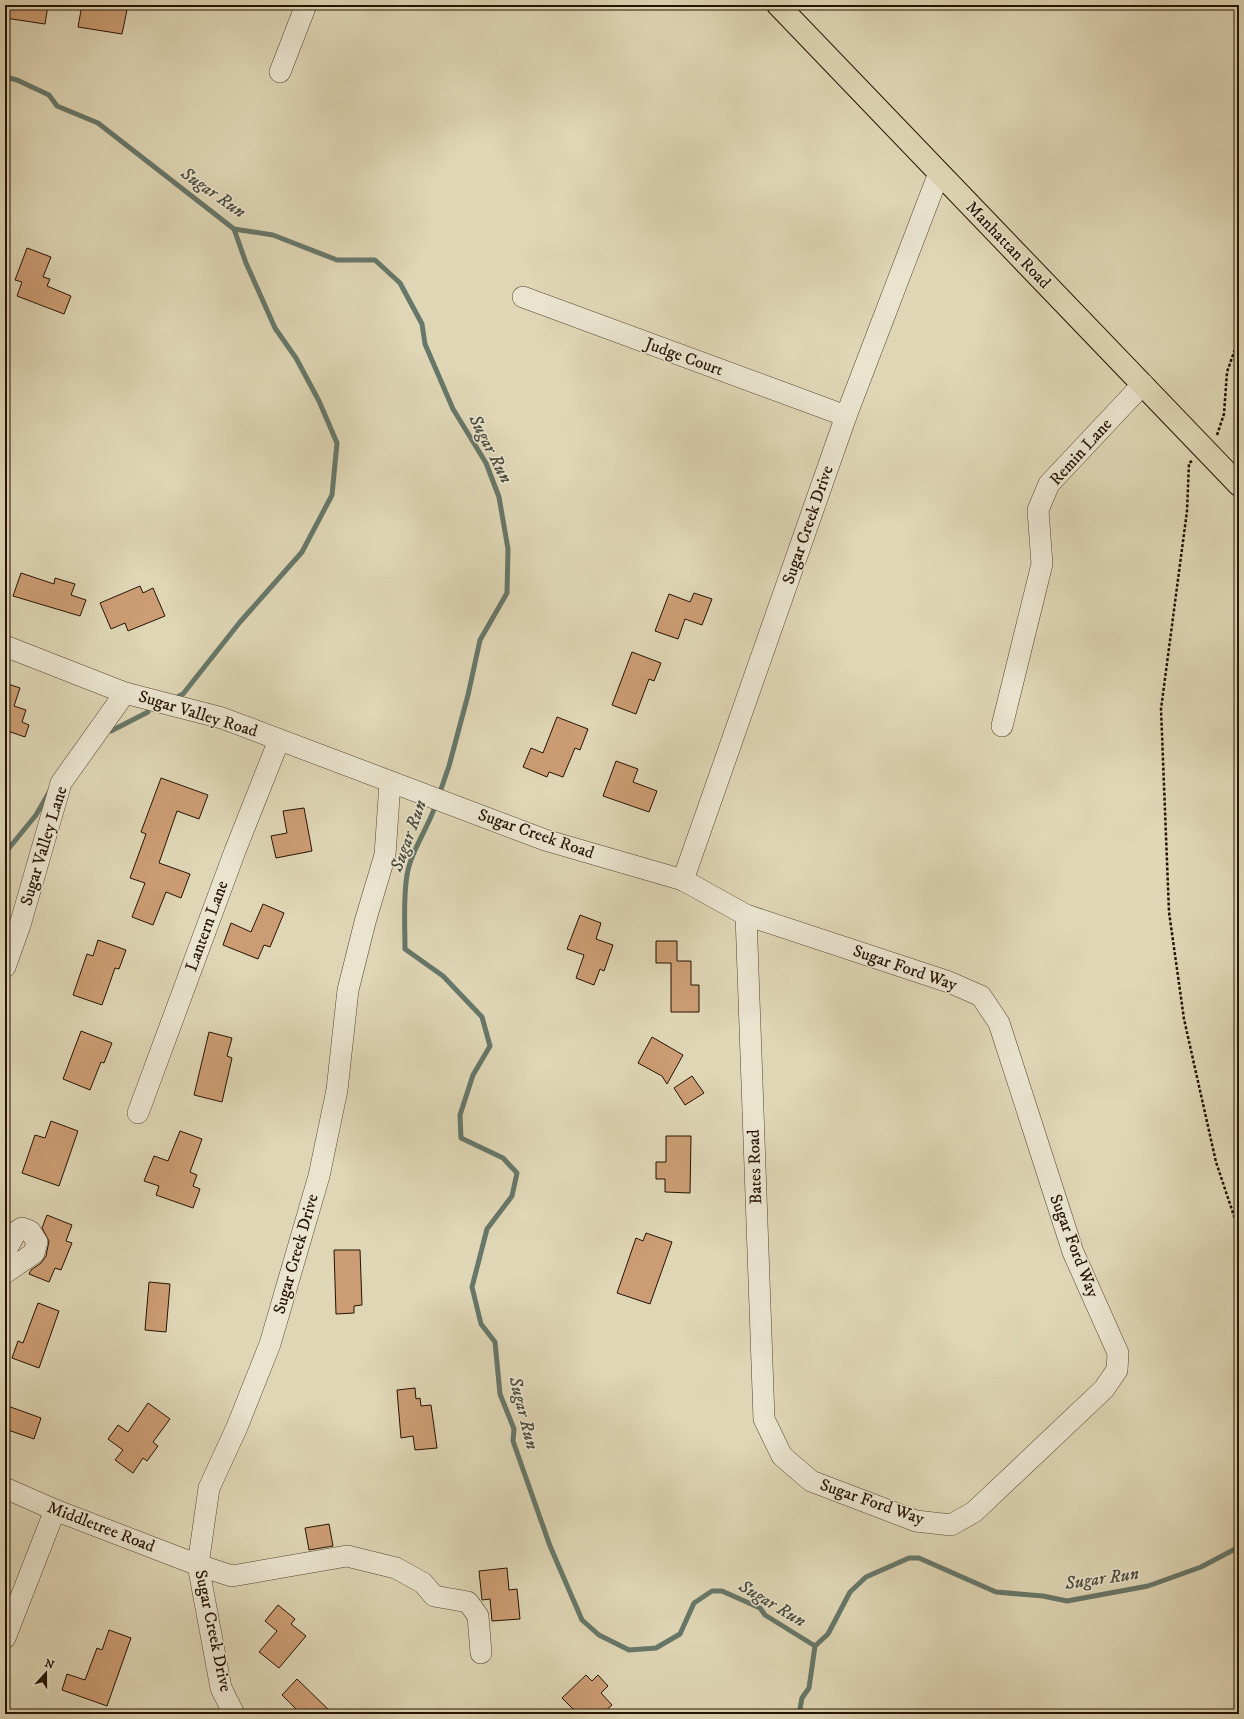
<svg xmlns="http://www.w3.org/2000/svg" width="1244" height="1719" font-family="'IM FELL DW Pica',serif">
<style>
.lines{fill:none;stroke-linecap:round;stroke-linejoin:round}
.stream{stroke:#677769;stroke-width:5}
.building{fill:#cc9d74;stroke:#251302}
.minor-casing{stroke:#54442f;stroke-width:22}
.major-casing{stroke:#251302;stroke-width:24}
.path{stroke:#251302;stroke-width:2.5;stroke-dasharray:3 2;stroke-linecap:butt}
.minor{stroke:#eae4cf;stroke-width:21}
.major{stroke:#dfd6b5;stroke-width:22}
.labels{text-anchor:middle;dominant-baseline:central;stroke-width:3;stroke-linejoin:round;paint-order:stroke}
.street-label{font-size:17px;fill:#251302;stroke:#eae4cf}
.water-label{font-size:18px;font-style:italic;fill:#4c4d3e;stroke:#eae4cf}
</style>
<rect width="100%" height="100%" fill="#dfd6b5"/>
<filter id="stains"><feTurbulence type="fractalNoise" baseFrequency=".005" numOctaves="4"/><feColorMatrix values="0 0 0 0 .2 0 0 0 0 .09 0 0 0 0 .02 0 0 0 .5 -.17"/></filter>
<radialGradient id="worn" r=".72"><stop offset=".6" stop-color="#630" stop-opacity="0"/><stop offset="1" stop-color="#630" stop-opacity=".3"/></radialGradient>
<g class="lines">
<g class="stream">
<path d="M5,77L17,80L49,95L57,106L98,123L234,229L273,235L337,260H375L400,283L422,324L425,344L453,409L486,463L499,497L508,549L507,593L480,640L468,695L449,766L439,795"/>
<path d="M179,696L183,694L240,622L302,552L332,495L337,443L319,401L296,358L275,328L246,263L234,229"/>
<path d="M111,731L148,712"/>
<path d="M436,804C428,828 411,851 407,875C403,899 405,925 405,949L443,976L482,1017L490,1046L473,1075L460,1115L461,1138L503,1158L517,1173L512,1196L487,1229L472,1287L481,1324L495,1342L500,1394L514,1429L513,1441L550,1546L582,1620L599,1635L629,1650L656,1648L680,1634L694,1603L712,1591H722L760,1608L765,1615L815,1646"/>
<path d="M5,853L36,815L51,789"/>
<path d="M815,1646L828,1634L850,1592L866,1577L909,1558H919L996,1592L1043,1596L1067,1601L1148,1586L1201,1567L1239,1547"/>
<path d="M799,1714L802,1698L809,1688L815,1646"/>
</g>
</g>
<g class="building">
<path d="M5,5H48L45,24L5,18Z"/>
<path d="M82,5H128L122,34L78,27Z"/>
<path d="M27,248L51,257L43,277L50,279L47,286L71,296L64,314L17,296L22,282L15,280Z"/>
<path d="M21,573L54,584L55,578L75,584L71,595L86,600L80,616L13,596Z"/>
<path d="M140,586L143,593L153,588L165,616L128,631L125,623L111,629L100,603Z"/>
<path d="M694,593L712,599L702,625L685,619L678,639L655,631L669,594L690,602Z"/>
<path d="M632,652L661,663L654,681L649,679L636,714L612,705Z"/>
<path d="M5,683L20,688L14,706L26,710L22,722L29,725L25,737L5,730Z"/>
<path d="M557,717L588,729L580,750L575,748L563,777L549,772L547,777L523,767L531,748L543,753Z"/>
<path d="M616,761L638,769L633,782L657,791L649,812L603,796Z"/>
<path d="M161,778L208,795L199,819L177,811L159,863L190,874L181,898L166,892L153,925L132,917L145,883L130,878L146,834L141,832Z"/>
<path d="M304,808L312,851L276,858L271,836L287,833L283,811Z"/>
<path d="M263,904L284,913L270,947L264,945L258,959L223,945L231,923L251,932Z"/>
<path d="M580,915L601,923L596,939L613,945L604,971L600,969L594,985L576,978L584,955L567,949Z"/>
<path d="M98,940L126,950L119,969L115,968L102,1005L73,995L87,954L93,956Z"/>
<path d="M656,941H677V961H691V985H699V1012H671V963H656Z"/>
<path d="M81,1031L112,1043L104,1063L101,1062L90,1090L63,1079Z"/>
<path d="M209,1032L232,1038L227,1056L232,1058L222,1102L194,1095Z"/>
<path d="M652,1037L683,1055L667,1084L662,1076L638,1063Z"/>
<path d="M692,1076L704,1093L685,1105L674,1088Z"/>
<path d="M51,1121L78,1131L59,1186L22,1173L35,1135L45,1138Z"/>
<path d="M180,1131L202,1139L190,1172L197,1175L193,1186L200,1189L193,1208L156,1195L159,1186L144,1181L154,1156L168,1161Z"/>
<path d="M666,1136H691L690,1193L665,1192V1179H656V1162H666Z"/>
<path d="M47,1215L72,1225L66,1241L72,1243L61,1270L55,1268L49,1282L29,1274L31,1270L41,1263L46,1256L49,1241L42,1228Z"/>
<path d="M646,1233L672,1242L650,1304L617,1293L636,1238L643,1241Z"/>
<path d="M334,1250H360L362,1305L354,1306V1313L336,1314Z"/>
<path d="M149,1282L170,1284L166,1332L145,1330Z"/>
<path d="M38,1303L59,1311L39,1368L12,1358L18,1341L23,1343Z"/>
<path d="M415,1388L416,1399L420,1398L421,1406L431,1405L437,1448L415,1450L413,1436L401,1438L397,1390Z"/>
<path d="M148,1403L170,1419L153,1442L158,1446L147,1461L143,1458L133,1473L115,1460L123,1450L108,1439L118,1425L128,1432Z"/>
<path d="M5,1405L41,1418L34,1439L5,1429Z"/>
<path d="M329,1524L333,1546L309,1550L305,1528Z"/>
<path d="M507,1568L509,1590L517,1589L520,1619L492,1621L490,1599L482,1600L479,1571Z"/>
<path d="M278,1605L295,1619L291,1624L306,1636L279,1668L259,1652L277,1631L265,1621Z"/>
<path d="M109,1630L131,1638L107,1706L62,1690L67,1674L85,1680L97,1648L102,1650Z"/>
<path d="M586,1675L592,1681L598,1675L608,1686L601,1693L612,1705L602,1714H578L562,1698Z"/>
<path d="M297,1679L333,1714H301L282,1695Z"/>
</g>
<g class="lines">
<g class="minor-casing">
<g id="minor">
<path d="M280,72L306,5"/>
<path d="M523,297L846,416"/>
<path d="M5,646L125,693L222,718L545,840L683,880L746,915L949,982L981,996L999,1023L1073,1252L1118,1353L1117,1370L1104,1389L974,1512L951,1525L916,1521L811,1481L782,1456L764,1419L746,915"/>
<path d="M1002,726L1042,564L1038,510L1049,484L1143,384"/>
<path d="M683,880L846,416L939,173"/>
<path d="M5,967L20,925L61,783L125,693"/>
<path d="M138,1113L235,851L279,740"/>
<path d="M5,1252L16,1232L22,1228L30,1231L37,1242L34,1253L5,1273"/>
<path d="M5,1488L55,1510L198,1565L232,1576L347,1556L396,1568L423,1583L434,1596L468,1602L478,1616L481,1653"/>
<path d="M5,1638L55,1510"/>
<path d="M234,1714L221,1688L198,1565L209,1488L237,1427L270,1344L319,1176L337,1090L348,990L365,922L385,855L390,783"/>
</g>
</g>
<g class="major-casing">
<path id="major" d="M778,5L1239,485"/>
</g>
<g class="path">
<path d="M1217,435L1224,414L1227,372L1239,338"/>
<path d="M1192,461L1189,463L1187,511L1161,709L1169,912L1184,1019L1216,1162L1239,1231"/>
</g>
<use href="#minor" class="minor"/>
<use href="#major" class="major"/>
</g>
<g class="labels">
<g class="street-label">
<text transform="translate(1008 245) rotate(46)">Manhattan Road</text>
<text transform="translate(684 357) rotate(20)">Judge Court</text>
<text transform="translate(1081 452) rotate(-48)">Remin Lane</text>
<text transform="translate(808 525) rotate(-71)">Sugar Creek Drive</text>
<text transform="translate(198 714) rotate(17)">Sugar Valley Road</text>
<text transform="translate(536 834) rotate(19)">Sugar Creek Road</text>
<text transform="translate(44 846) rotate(-73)">Sugar Valley Lane</text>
<text transform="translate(207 926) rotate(-70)">Lantern Lane</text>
<text transform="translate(905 968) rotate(19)">Sugar Ford Way</text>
<text transform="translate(755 1167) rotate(-92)">Bates Road</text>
<text transform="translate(1074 1246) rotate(69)">Sugar Ford Way</text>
<text transform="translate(296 1254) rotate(-74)">Sugar Creek Drive</text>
<text transform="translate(872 1502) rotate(19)">Sugar Ford Way</text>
<text transform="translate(101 1527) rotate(21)">Middletree Road</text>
<text transform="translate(213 1631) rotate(78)">Sugar Creek Drive</text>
</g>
<g class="water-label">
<text transform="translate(213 193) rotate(35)">Sugar Run</text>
<text transform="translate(490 449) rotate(63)">Sugar Run</text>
<text transform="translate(409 836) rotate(-70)">Sugar Run</text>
<text transform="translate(523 1413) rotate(76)">Sugar Run</text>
<text transform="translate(1102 1579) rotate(-8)">Sugar Run</text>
<text transform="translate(772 1604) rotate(31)">Sugar Run</text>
</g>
</g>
<rect width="1244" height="1719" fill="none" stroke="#dfd6b5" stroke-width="20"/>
<rect x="6" y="6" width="1232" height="1707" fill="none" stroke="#251302" stroke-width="2"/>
<rect x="10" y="10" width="1224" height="1699" fill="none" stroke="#251302"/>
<g transform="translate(46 1673) rotate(21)" stroke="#eae4cf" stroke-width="3" paint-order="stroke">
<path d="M0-3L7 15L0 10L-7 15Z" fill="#251302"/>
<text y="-6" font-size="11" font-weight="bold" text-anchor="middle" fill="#251302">N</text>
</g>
<rect width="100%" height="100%" filter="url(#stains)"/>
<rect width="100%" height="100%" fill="url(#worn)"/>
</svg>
